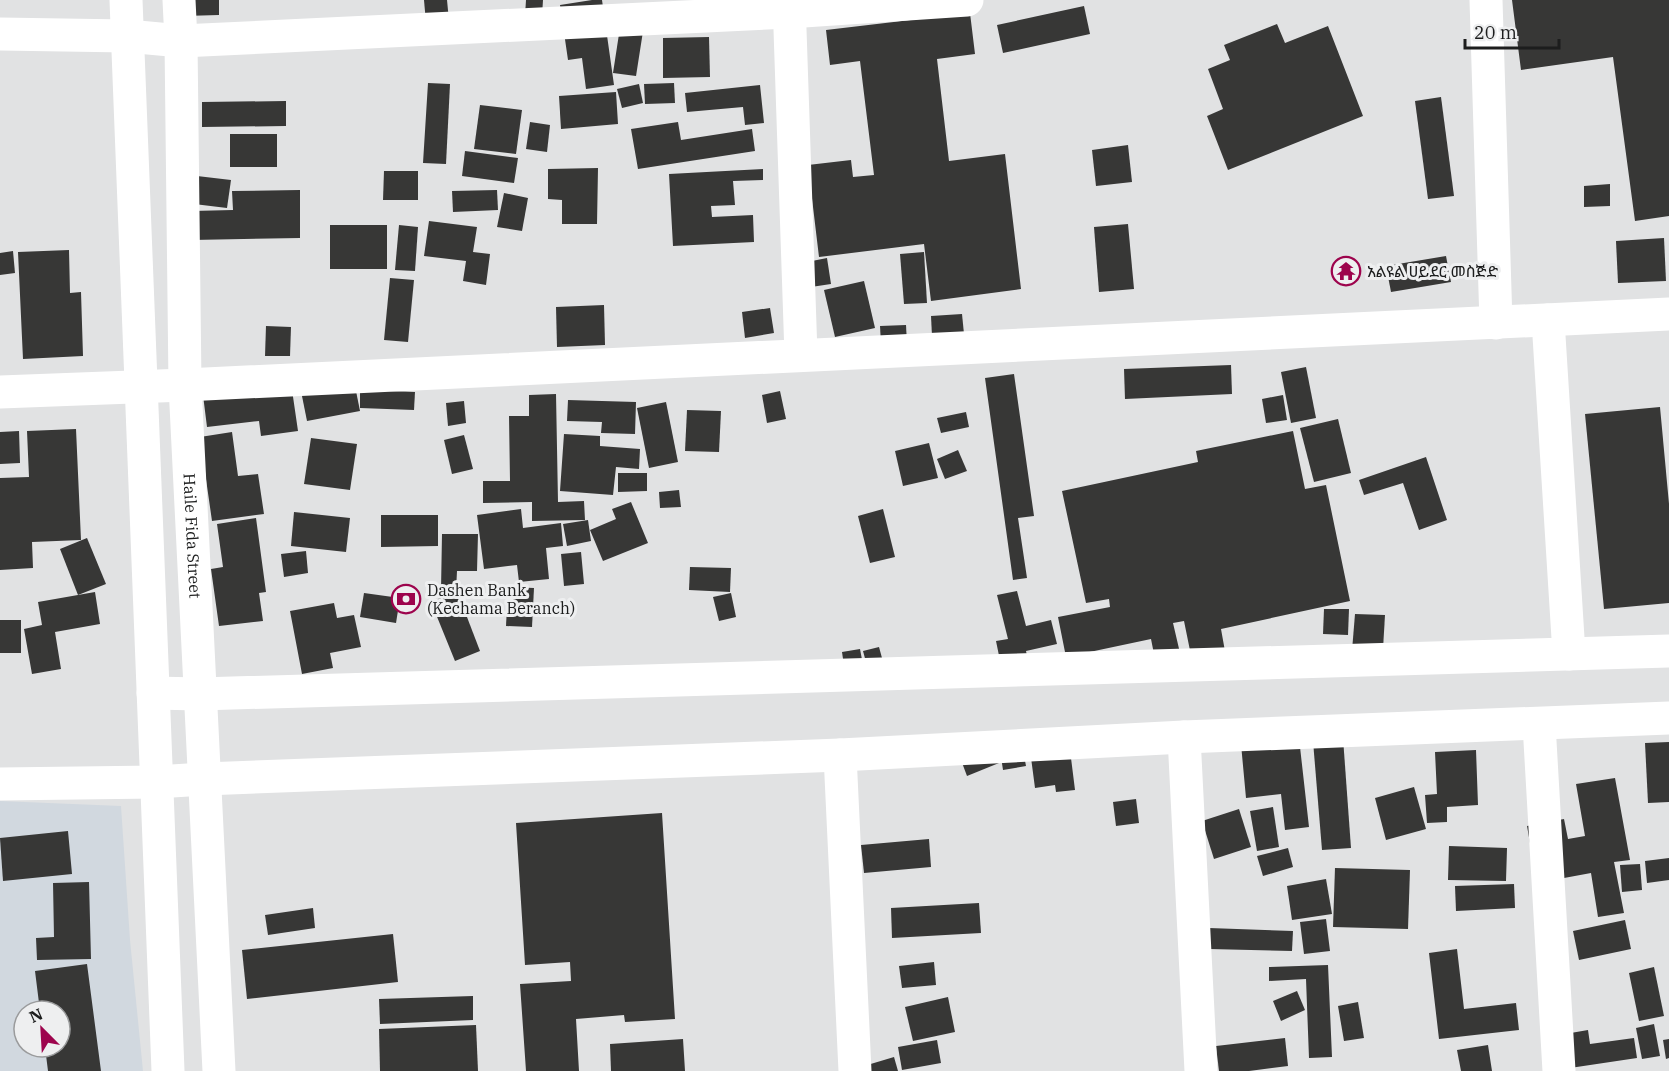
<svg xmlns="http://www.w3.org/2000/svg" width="1669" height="1071" font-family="'IBM Plex Serif','Noto Sans Ethiopic',serif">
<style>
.built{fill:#d1d8df;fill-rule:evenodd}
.building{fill:#373736}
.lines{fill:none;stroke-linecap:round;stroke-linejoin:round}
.minor{stroke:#fff;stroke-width:33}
.tertiary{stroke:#fff;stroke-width:33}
.labels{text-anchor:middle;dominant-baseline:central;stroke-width:6;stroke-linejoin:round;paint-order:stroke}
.poi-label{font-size:16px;fill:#1c1d1d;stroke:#eeeff0;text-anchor:start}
.street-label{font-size:16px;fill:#1c1d1d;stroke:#eeeff0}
</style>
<rect width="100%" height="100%" fill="#e1e2e3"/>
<path class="built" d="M0,801L121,806L130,940L143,1071H0ZM24,1011H60V1047H24Z"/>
<g class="building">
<path d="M184,0H219V15L184,16Z"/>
<path d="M424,0H447L450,31L427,34Z"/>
<path d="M526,0H543L541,31L524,30Z"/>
<path d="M592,0H602L614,85L586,89L582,58L568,60L560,5Z"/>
<path d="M1512,0H1669V216L1635,221L1613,57L1521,70Z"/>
<path d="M1084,6L1090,34L1003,53L997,25Z"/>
<path d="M970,13L975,54L937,59L949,161L1005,154L1021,289L931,301L924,244L819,257L808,165L851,160L853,177L874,175L860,61L830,65L826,30Z"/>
<path d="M621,21L644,25L636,76L613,73Z"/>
<path d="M1277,24L1285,43L1328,26L1363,116L1228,170L1207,116L1223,109L1208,69L1230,60L1224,45Z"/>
<path d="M709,37L710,77L663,78V38Z"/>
<path d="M428,83L450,84L446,164L423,163Z"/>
<path d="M674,83L675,103L645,104L644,84Z"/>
<path d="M639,84L643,103L622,108L617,89Z"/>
<path d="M760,85L764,123L745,125L743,107L687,112L685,93Z"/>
<path d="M616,92L618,124L561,129L559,96Z"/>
<path d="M1441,97L1454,196L1428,199L1415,101Z"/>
<path d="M286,101V126L202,127V102Z"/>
<path d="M480,105L522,110L516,154L474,149Z"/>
<path d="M530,122L550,125L547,152L526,149Z"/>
<path d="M678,122L681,140L752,129L755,151L638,169L631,129Z"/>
<rect x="230" y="134" width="47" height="33"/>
<path d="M1128,145L1132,182L1096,186L1092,150Z"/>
<path d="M465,151L518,158L514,183L462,176Z"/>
<path d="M598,168L597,224H562V200L548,199V169Z"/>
<path d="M763,169V180L733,181L735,205L711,206L712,217L753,215L754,242L673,246L669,174Z"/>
<path d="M384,171H418V200H383Z"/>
<path d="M197,176L231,180L227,208L194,204Z"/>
<path d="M1610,184V206L1584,207V186Z"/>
<path d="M300,190V238L192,240V211L233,210L232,191Z"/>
<path d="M497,190L498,210L453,212L452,191Z"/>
<path d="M504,193L528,198L522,231L497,227Z"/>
<path d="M429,221L477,227L473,252L490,254L486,285L463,281L466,261L424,256Z"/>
<path d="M1128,224L1134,289L1099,292L1094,227Z"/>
<rect x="330" y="225" width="57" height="44"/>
<path d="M399,225L418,227L415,271L395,270Z"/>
<path d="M1664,238L1666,281L1618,283L1616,241Z"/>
<path d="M69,250L70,293L81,292L83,356L23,359L18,252Z"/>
<path d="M13,251L15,273L0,275V253Z"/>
<path d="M924,252L927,303L904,304L900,254Z"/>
<path d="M1446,256L1451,282L1391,292L1386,266Z"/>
<path d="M827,258L831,284L811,287L807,262Z"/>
<path d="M390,278L414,280L408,342L384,340Z"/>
<path d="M864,281L875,328L835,337L824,290Z"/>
<path d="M604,305L605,345L557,347L556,307Z"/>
<path d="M770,308L774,333L745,338L742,312Z"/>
<path d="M962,314L964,334L932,336L931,316Z"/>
<path d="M906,325L907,344H881L880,326Z"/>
<path d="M266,326L291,327L290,356H265Z"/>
<path d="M1231,365L1232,394L1125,399L1124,369Z"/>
<path d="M1306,367L1316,418L1291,423L1281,372Z"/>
<path d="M1014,374L1034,516L1018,518L1027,578L1013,580L985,378Z"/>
<path d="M353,376L360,411L307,421L300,386Z"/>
<path d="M291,383L298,431L261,436L259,421L207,427L203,395Z"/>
<path d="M360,390L415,392L414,410L360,408Z"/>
<path d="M780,391L786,419L767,423L762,395Z"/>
<path d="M556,394L558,502L584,501L585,520L532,521V502L483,503V481H510L509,416H529V395Z"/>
<path d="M1283,395L1287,420L1266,423L1262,399Z"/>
<path d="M568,400L636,402L635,434L601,433L602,422L567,421Z"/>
<path d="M464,401L466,423L448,426L446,403Z"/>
<path d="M666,402L678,462L649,468L637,408Z"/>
<path d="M1660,407L1669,504V603L1604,609L1585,414Z"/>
<path d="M687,410L721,411L719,452L685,451Z"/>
<path d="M966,412L969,427L941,433L937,418Z"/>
<path d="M1338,419L1351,473L1314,482L1300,428Z"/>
<path d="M76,429L81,540L32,542L33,568L0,570V478L29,477L27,431Z"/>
<path d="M19,431L20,463L0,464V432Z"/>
<path d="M1293,431L1305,489L1326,485L1350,601L1221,629L1228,668L1195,675L1184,621L1173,623L1180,653L1155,659L1151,639L1066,657L1058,617L1110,607L1109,599L1086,603L1062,491L1198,462L1196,451Z"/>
<path d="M232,432L238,476L258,474L264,514L212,521L200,437Z"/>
<path d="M564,434L600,436V446L640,449L639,469L616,467L613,495L560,491Z"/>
<path d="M464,435L473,469L452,474L444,440Z"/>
<path d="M311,438L357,444L350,490L304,484Z"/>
<path d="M929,443L938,478L903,486L895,451Z"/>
<path d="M958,450L967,471L945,479L937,459Z"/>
<path d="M1426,457L1447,520L1419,530L1403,483L1364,495L1359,480Z"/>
<path d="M618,473H647V491L618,492Z"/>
<path d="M679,490L681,507L660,508L659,492Z"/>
<path d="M631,502L648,543L603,561L590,530L616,519L612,509Z"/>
<path d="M521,509L523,528L561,523L563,546L546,548L549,579L519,582L517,565L484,569L477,515Z"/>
<path d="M883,509L895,557L870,563L858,516Z"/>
<path d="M294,512L350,518L346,552L291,546Z"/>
<path d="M381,515H438V546L381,547Z"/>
<path d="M256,518L266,592L259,593L263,621L219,626L211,569L223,567L217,524Z"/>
<path d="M588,520L591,541L567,546L563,524Z"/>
<path d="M442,534H478L477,571H457L456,591L441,590Z"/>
<path d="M87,538L106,584L78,595L60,549Z"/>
<path d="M306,551L308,573L284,577L281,554Z"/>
<path d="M581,552L584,584L564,586L561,554Z"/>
<path d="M690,567L731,568L730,592L689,590Z"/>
<path d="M508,587L534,588L532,627L506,626Z"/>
<path d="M457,591L480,651L455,661L431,602Z"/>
<path d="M1017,591L1026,626L1051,620L1057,644L1026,651L1031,674L1004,680L996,641L1008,639L997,595Z"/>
<path d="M95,592L100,624L55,632L61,669L32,674L24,629L42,625L38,602Z"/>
<path d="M364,593L400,598L396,623L360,617Z"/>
<path d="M731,593L736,617L719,621L713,597Z"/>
<path d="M334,603L337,618L354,615L361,647L330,653L333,668L302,674L290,611Z"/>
<path d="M1324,609H1349L1348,635L1323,634Z"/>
<path d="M1355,614L1385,615L1382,666L1351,663Z"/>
<rect x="0" y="620" width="21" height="33"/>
<path d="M879,647L885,669L869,673L863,651Z"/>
<path d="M860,649L865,676L846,679L842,652Z"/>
<path d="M1299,738L1309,827L1285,830L1281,794L1246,798L1241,744Z"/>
<path d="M1343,738L1351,848L1322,850L1313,741Z"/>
<path d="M990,740L999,763L967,776L958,752Z"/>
<path d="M1021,740L1026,766L1003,770L999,744Z"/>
<path d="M1669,742V802L1648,803L1645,743Z"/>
<path d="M1050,748L1052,760L1071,758L1075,790L1056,792L1055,785L1035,788L1030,750Z"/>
<path d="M1476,750L1478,805L1447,807V822L1427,823L1425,795L1437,794L1435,752Z"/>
<path d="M1615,778L1630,860L1614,862L1624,913L1598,917L1591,873L1537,883L1527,826L1564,819L1568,839L1585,836L1576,784Z"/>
<path d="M1414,787L1426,829L1386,840L1375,798Z"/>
<path d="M1136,799L1139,823L1116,826L1113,802Z"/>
<path d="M1273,807L1279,847L1257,851L1250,811Z"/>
<path d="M1239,809L1251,847L1214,859L1202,821Z"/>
<path d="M662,813L675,1019L625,1022L624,1015L576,1019L579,1071H526L520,984L571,981L570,962L525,965L516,823Z"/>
<path d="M68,831L72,874L3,881L0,838Z"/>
<path d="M929,839L931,867L864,873L861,845Z"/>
<path d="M1449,846L1507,848L1506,881L1448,880Z"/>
<path d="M1288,848L1293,867L1263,876L1257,856Z"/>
<path d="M1669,858V880L1647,883L1645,861Z"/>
<path d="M1640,864L1642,890L1622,892L1620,865Z"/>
<path d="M1335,868L1410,870L1408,929L1333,927Z"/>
<path d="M1326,879L1332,914L1292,920L1287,886Z"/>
<path d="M89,882L91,959L37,960L36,938L54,937L53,883Z"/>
<path d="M1514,884L1515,908L1456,911L1455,886Z"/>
<path d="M979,903L981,933L892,938L891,908Z"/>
<path d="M313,908L315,928L268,935L265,915Z"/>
<path d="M1326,919L1330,951L1304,954L1300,922Z"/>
<path d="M1625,920L1631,949L1579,960L1573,931Z"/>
<path d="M1209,928L1293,931L1292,951L1209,949Z"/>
<path d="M393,934L398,982L247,999L242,950Z"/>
<path d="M1457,949L1464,1009L1516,1003L1519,1030L1439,1039L1429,953Z"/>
<path d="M934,962L936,985L902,988L899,966Z"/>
<path d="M87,964L101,1071H48L45,1047H60V1011H40L35,971Z"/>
<path d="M1328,965L1332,1057L1309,1058L1306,979L1269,981V967Z"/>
<path d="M1654,967L1664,1016L1639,1021L1629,973Z"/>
<path d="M1297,991L1305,1010L1281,1021L1273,1001Z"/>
<path d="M473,996V1020L380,1024L379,999Z"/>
<path d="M948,997L955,1032L913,1041L905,1007Z"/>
<path d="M1358,1002L1364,1038L1344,1041L1338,1006Z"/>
<path d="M1654,1024L1660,1056L1642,1059L1636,1028Z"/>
<path d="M476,1025L478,1071H380L379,1029Z"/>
<path d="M1588,1030L1590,1044L1634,1038L1637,1058L1570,1068L1565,1034Z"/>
<path d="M1285,1038L1288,1066L1249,1071H1219L1216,1046Z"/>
<path d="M683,1039L685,1071H611L610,1044Z"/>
<path d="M1669,1039V1058L1666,1059L1663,1040Z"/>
<path d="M937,1040L941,1063L902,1070L898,1047Z"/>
<path d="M1488,1045L1492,1071H1461L1457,1050Z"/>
<path d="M894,1057L898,1071H865L864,1066Z"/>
</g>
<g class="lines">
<g class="minor">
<path d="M789,0L801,355"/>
<path d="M1486,0L1496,323"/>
<path d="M0,34L127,36L181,41L789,12L967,0"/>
<path d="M1548,320L1569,654"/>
<path d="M0,392L185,385L1669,314"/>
<path d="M153,693L200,694L1669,651"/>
<path d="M1539,724L1559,1071"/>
<path d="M1184,737L1201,1071"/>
<path d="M840,755L855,1071"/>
<path d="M0,784L156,782L204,779L840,755L1184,737L1669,718"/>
</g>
<g class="tertiary">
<path d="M126,0L168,1071"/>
<path id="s1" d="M179,0L181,41L185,385L219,1071"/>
</g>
</g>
<defs>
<g id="temple-ring" transform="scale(1.5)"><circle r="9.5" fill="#eeeff0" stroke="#9d044d" stroke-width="1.5"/><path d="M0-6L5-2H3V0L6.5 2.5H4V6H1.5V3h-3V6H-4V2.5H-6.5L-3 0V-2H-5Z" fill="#9d044d"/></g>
<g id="bank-ring" transform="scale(1.5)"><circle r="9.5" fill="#eeeff0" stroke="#9d044d" stroke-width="1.5"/><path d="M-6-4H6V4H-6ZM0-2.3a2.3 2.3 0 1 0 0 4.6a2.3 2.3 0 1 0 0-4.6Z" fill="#9d044d"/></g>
</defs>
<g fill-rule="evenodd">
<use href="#temple-ring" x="1346" y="271"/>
<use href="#bank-ring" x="406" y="599"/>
</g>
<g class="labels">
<g class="poi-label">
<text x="1367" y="271">አልዩል ሀይደር መስጅድ</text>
<text x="427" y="590">Dashen Bank<tspan x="427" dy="18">(Kechama Beranch)</tspan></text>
</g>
<g class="street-label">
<text stroke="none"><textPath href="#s1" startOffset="536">Haile Fida Street</textPath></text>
</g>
</g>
<g transform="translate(42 1029) rotate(336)"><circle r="28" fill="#eeeff0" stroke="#9a9b9c" stroke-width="1.5"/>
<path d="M0-4.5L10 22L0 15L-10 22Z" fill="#9d044d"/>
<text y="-9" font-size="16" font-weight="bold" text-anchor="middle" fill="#1c1d1d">N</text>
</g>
<path d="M1465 39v9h94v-9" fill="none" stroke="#1c1d1d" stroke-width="3"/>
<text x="1474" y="39" font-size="18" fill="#1c1d1d" stroke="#eeeff0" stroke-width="4.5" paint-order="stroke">20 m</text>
</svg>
